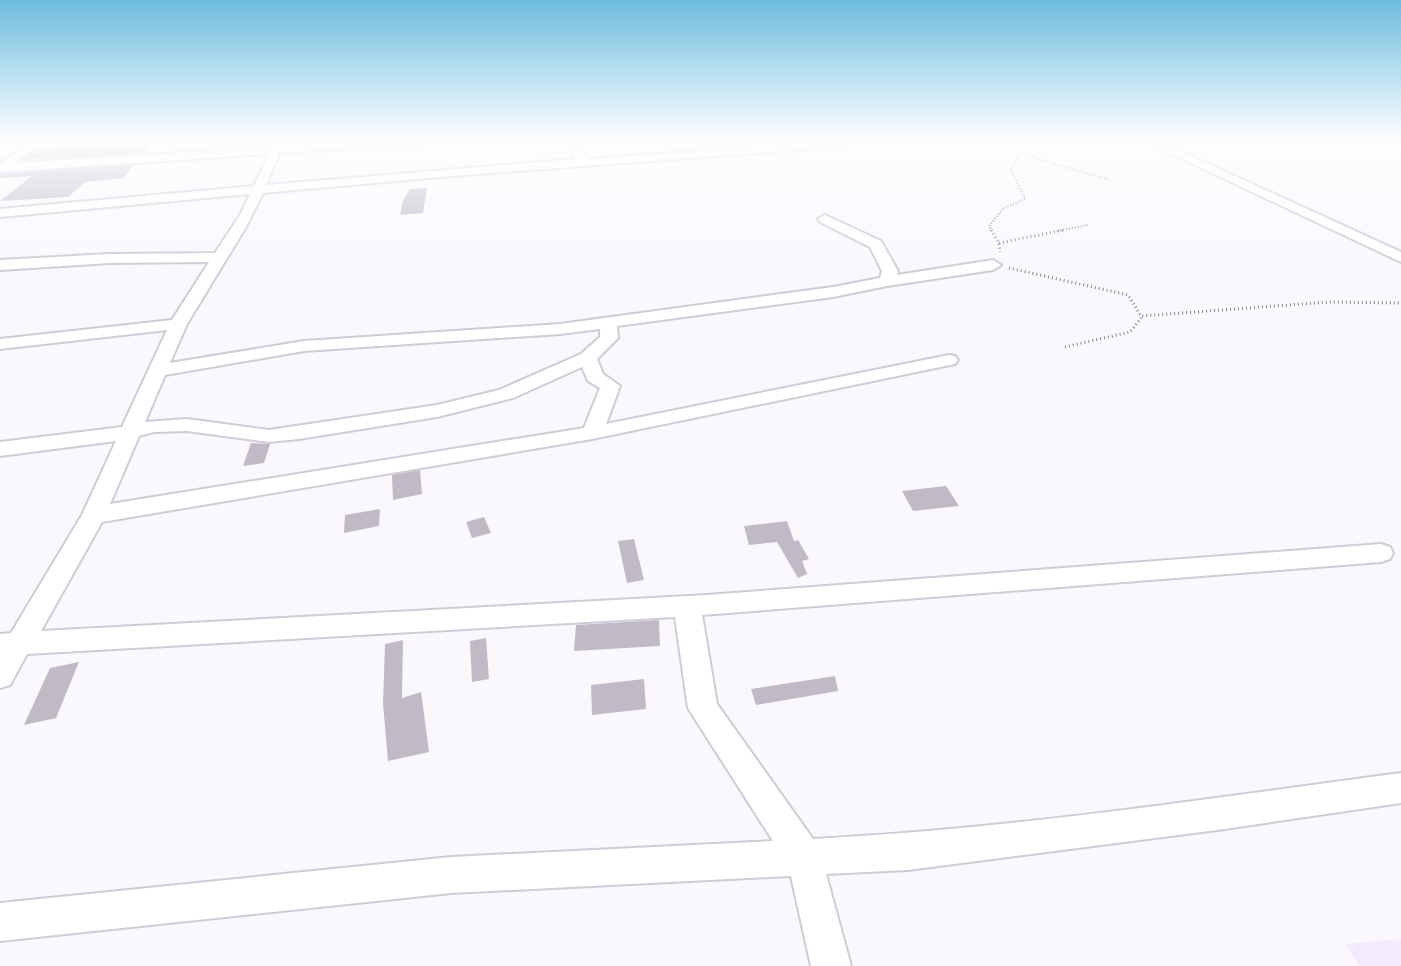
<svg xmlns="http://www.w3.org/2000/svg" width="1401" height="966" font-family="'Archivo Narrow',sans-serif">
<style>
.built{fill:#f4eafd}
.building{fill:#c0bac6}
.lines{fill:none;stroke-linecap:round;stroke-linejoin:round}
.minor-casing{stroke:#d0cbd6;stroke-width:4}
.path-far1{stroke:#89868b;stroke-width:2;stroke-dasharray:1 2;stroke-linecap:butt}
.path{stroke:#89868b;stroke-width:3;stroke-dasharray:1 3;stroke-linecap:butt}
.minor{fill:#fff;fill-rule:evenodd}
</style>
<rect width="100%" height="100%" fill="#fbf8fd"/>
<path class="built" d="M1401,939V966H1359L1345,944Z"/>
<g class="building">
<path d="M153,141L144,153L22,160L39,149Z"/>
<path d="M134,165L123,178L85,182L68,197L0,201L32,176L0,178V174Z"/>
<path d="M427,188L423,213L400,215L403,201L410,189Z"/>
<path d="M251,443L270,444L264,463L243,466Z"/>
<path d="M420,470L422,494L393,500L392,475Z"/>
<path d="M946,486L959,506L913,511L902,491Z"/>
<path d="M380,509L379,526L344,533L345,515Z"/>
<path d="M484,517L491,533L472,538L466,522Z"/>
<path d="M787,521L794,541L798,540L809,559L802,561L807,574L798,578L777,542L749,545L744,526Z"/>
<path d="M634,539L644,580L627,583L618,541Z"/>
<path d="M659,620L660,646L574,651L576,625Z"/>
<path d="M486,638L489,679L472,682L470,641Z"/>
<path d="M403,640L402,698L421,692L429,752L388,761L383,704L385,644Z"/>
<path d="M79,662L56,718L24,725L50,668Z"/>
<path d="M835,676L838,691L756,705L751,689Z"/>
<path d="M644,679L646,709L592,715L591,685Z"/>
</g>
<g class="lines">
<g class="minor-casing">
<g id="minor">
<path d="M37,138H49L15,163L272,147L278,138H288L284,146L402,138H458L453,141L280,153L266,185L576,159L565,138H575L587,159L796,144L841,138H873L868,141L796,150L451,176L263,193L246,227L187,324L170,363L304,341L560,324L833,287L880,278L882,271L870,247L820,222L818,219L825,215L881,241L898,271L897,275L993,260L1001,265L993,270L887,286L833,297L617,326L618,338L597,359L603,374L620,386L606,424L949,355L955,356L958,360L955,364L592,439L102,522L41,631L707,595L1381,544L1390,547L1393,553L1390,559L1381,562L702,615L717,704L813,839C1010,829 1206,799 1401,773V803L1225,829L908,870L826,874L851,966H811L791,876L451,893L0,941V903L451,857L773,841L688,708L675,617L27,654L10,685L0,688V634L11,633L82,515L116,441L0,456V442L122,427L167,330L0,349V339L172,320L209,262L110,263L0,270V260L110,254L215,253L240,215L250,194L0,217V209L254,186L269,154L0,172V163ZM600,329V337L581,354L499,390L437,405L269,430L187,419L145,422L165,375L304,351L560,334ZM582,367L588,381L600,388L584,428L110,504L139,436L154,432L187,431L269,442L299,439L437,417L513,398Z"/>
<path d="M1005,138H1018L1019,140L1014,143Z"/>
<path d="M1138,138H1152L1401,252V262Z"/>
</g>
</g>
<g class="path-far1">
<path d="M1022,150L1041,160L1110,180"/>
<path d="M992,231L989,226L1004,208L1025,199L1011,170L1021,152"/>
<path d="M1057,231L1088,225"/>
</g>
<g class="path">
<path d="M991,230L999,243L1000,252"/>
<path d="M999,243L1064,230"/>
<path d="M1009,268L1128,295L1141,316L1329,302L1401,303"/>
<path d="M1065,347L1130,332L1142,317"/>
</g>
<use href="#minor" class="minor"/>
</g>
<linearGradient id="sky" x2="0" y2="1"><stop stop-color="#6ebdde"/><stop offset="0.51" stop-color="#fdfcfe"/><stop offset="1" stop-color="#fdfcfe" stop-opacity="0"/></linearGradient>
<rect width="1401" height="273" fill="url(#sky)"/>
</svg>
